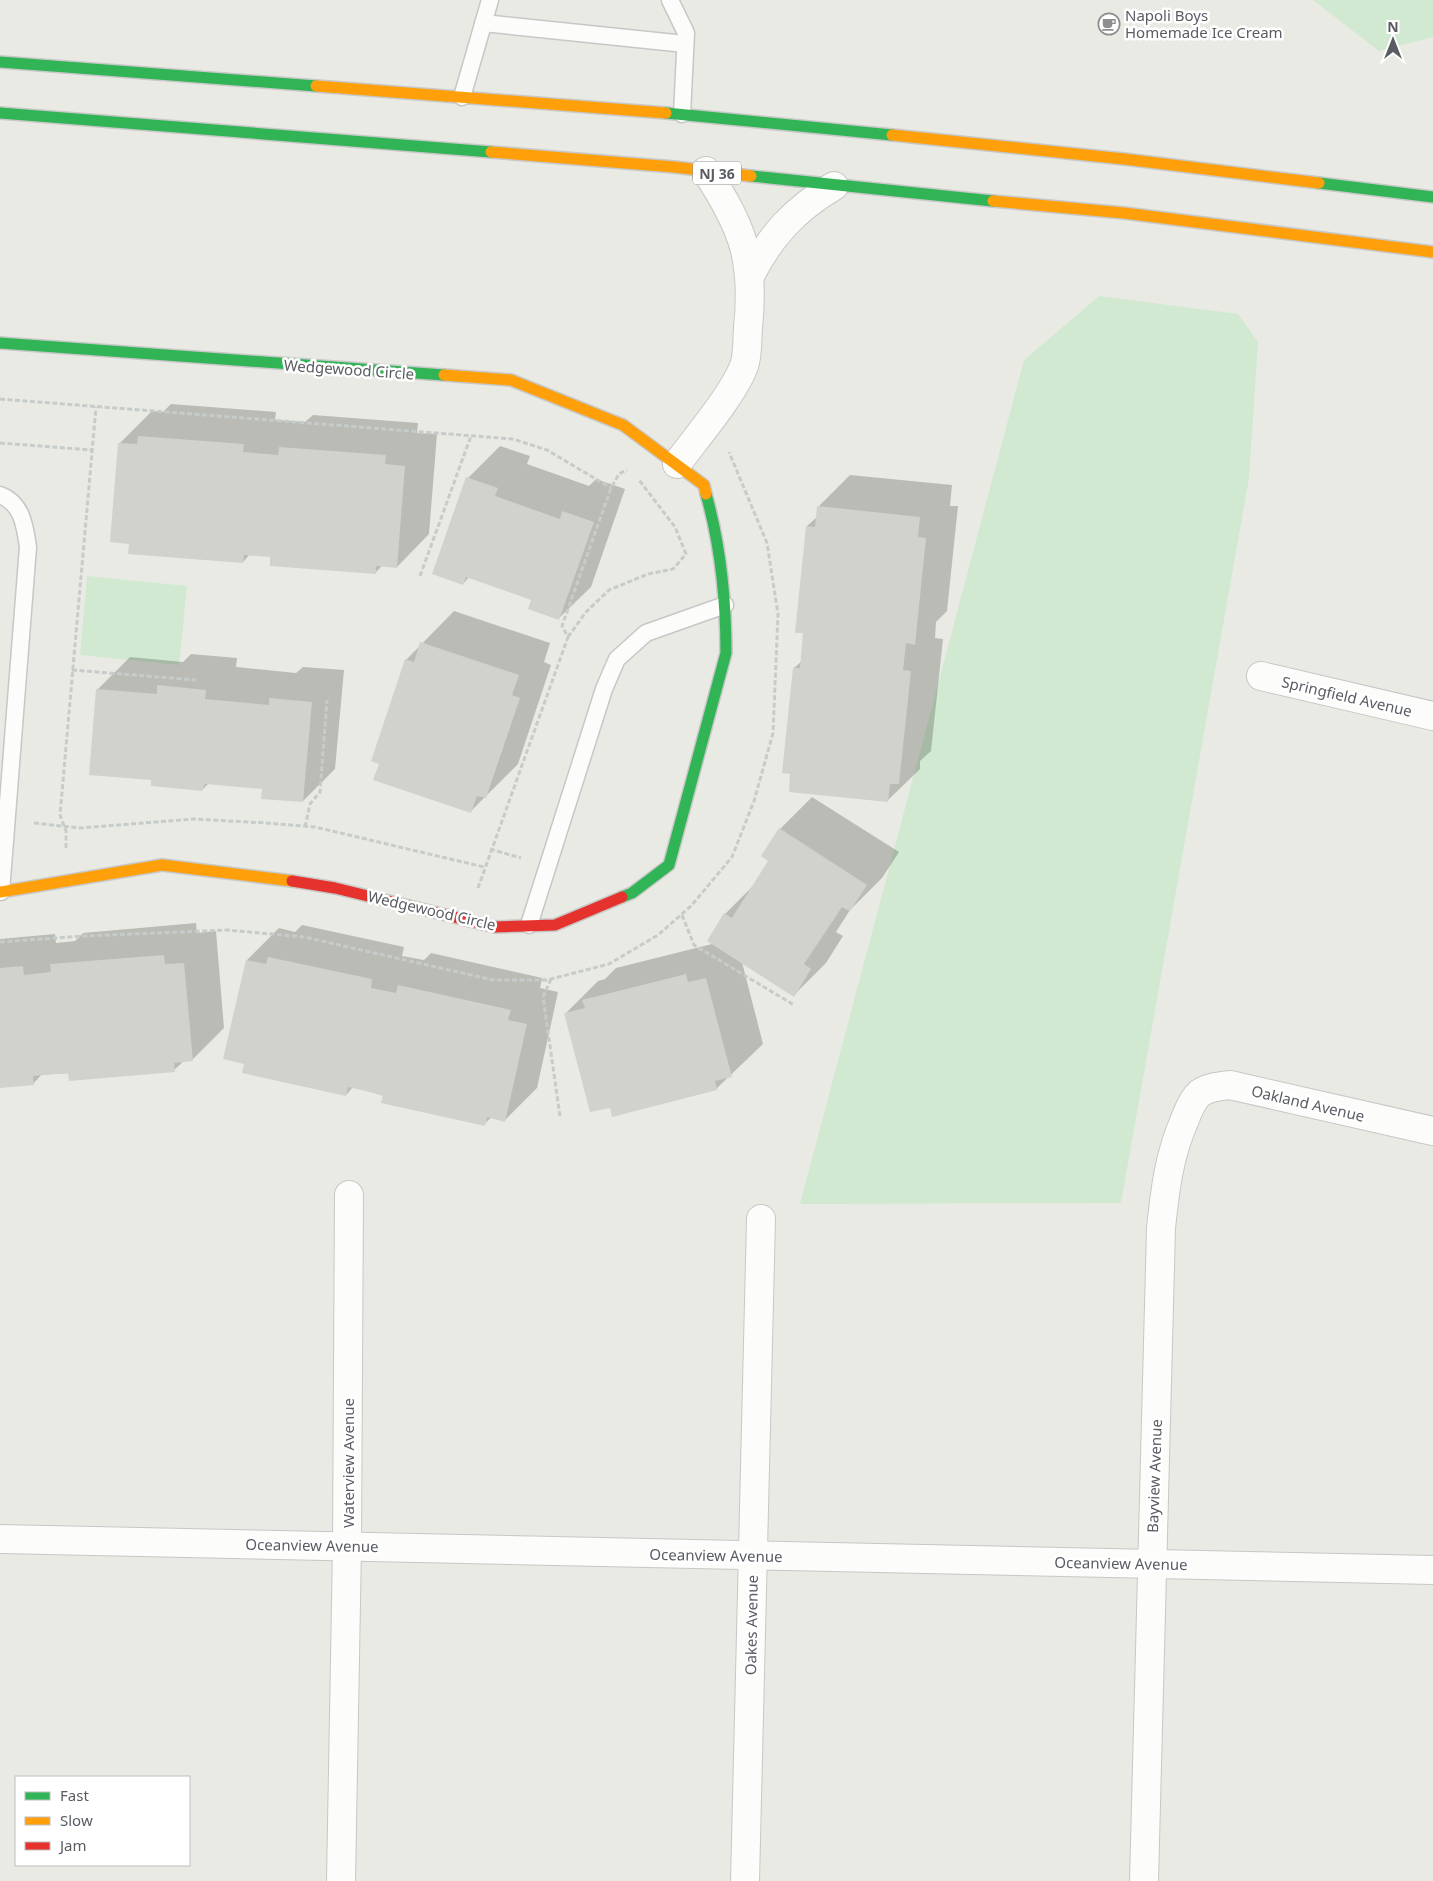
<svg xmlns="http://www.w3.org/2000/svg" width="1433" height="1881" font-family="'Noto Sans',sans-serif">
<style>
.green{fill:#d0e9d0}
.shadow{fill:#0003}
.building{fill:#d1d1cd}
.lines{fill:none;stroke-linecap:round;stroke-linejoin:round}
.lane-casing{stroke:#c7c7c7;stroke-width:19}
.street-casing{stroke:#c7c7c7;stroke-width:30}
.fast-casing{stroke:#c7c8c7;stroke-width:14}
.slow-casing{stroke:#c7c8c7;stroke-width:14}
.jam-casing{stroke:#c7c8c7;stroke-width:14}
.path{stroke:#c6ccca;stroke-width:3;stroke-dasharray:5 2.5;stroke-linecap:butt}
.lane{stroke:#fcfcfb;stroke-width:16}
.street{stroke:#fcfcfb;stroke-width:28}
.fast{stroke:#30b455;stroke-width:11}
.slow{stroke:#ff9f0a;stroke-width:11}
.jam{stroke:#e5322d;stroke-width:11}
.labels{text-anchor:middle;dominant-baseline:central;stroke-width:5;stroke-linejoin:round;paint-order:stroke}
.shield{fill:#fff;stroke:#8b8d92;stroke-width:1}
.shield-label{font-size:14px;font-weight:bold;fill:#595c63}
.poi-label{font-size:15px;fill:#595c63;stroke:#fff;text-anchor:start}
.street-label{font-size:15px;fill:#595c63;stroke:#fff}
</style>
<rect width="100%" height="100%" fill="#eaeae4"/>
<g class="green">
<path d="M1313,0H1433V37L1379,51Z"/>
<path d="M1099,296L1238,314L1258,342L1249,478L1121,1203L800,1204L1024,360Z"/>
<path d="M87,576L187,586L179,665L80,655Z"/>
</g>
<g class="shadow">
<path d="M171,404L276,412L275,420L305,422L313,415L418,423L417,433L437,434L429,534L397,567L383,565L375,573L271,556L250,554L243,562L130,543L119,444L152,411L163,412Z"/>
<path d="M500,446L530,456L527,464L589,486L596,479L625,489L591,587L558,619L533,599L469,577L463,584L468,478Z"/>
<path d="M850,475L952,485L950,506H958L947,611L936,622L935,638L943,639L931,751L920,761V769L887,801L794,668L802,661L805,632L807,526L817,517L818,507Z"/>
<path d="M454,611L550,643L544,662L551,665L518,764L471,811L406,660Z"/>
<path d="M191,654L237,658L236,667L296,673L303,667L344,670L335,769L303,801L263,788L209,783L202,790L153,779L90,774L98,689L130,657L183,662Z"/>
<path d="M812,797L899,852L882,878L850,910L836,932L843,936L826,963L794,995L742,962L763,1044L716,1089L611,1106L566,1013L598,981L605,979L616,968L712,944L725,914L754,885L770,861L780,829Z"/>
<path d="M196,923L197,933L216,931L224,1028L192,1060L184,1061L174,1070L42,1074L33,1084L0,1087V939L55,934L56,943L75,941L83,933Z"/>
<path d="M302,925L404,947L402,956L424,960L431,953L542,978L540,988L558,992L537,1088L505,1120L492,1117L484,1124L353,1087L346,1095L245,1063L225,1058L247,960L279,928L295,932Z"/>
</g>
<g class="building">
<path d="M138,436L244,444L243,452L278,455L279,447L386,455L385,464L405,466L397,568L376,566V574L270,566V557L244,555L243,563L128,554L129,544L110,542L118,443L137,444Z"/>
<path d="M466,477L498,488L495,496L560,519L562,511L594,522L559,620L528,609L531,600L466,577L463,585L432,574Z"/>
<path d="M817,506L920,517L918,537L926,538L915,645L906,643L903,670L911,671L899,784H890L888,802L789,792L790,774L782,773L793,668H800L803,633H795L806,526L815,527Z"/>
<path d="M420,642L519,675L512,695L520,698L486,798L477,796L471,813L373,780L379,764L371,761L405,659L414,662Z"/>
<path d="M157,685L206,690L205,699L269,705V698L312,702L303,802L261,799L262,789L205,784L202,791L151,786V780L89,775L96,689L157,694Z"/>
<path d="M779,828L867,885L850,911L842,907L804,964L811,969L794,997L707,941L724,913L732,918L768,861L761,856Z"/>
<path d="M164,955L165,964L184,963L193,1061L174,1063L175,1072L69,1081L68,1073L33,1076L34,1085L0,1088V968L23,966L24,975L51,972L50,964Z"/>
<path d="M268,957L372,979L371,988L396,993L398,985L511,1010L508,1020L527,1024L505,1122L487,1117L485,1126L381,1103L383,1095L348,1087L346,1096L242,1073L244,1064L223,1059L246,960L266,964Z"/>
<path d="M686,974L688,982L706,978L732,1077L715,1081L717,1090L612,1117L610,1108L590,1112L564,1013L585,1008L582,1000Z"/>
</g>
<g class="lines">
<g class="lane-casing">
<g id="lane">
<path d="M670,0L686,33L682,114"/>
<path d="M483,23L685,44"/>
<path d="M462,97L490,0"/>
<path d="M0,495C22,503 25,526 28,547L1,892"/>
<path d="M529,925L604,689L617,659L646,633L725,605"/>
</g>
</g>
<g class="street-casing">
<g id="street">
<path d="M750,276C770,236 795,209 834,186"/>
<path d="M677,464C696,438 733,395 744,366C748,355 747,340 748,328C755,259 743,228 706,171"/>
<path d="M1261,676L1433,716"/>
<path d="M0,1539L1433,1570"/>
<path d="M341,1881L347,1546L349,1195"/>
<path d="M745,1881L761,1219"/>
<path d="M1144,1881L1161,1228C1165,1190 1169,1155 1185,1119C1188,1111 1193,1099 1200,1093C1209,1087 1220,1086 1230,1085L1433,1131"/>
</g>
</g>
<g class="fast-casing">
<g id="fast">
<path d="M0,62L316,86"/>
<path d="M0,113L491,152"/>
<path d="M666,113L892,135"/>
<path d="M751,176L993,201"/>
<path d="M1319,183L1433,197"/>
<path d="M0,343L444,375"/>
<path d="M622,897L632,893L669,865L726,653C726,598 721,547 706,494"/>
</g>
</g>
<g class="slow-casing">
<g id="slow">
<path d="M316,86L666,113"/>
<path d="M892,135L1124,159L1319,183"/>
<path d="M491,152L674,167L751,176"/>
<path d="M993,201L1124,213L1433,252"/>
<path d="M444,375L511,380L623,425L704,485L706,494"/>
<path d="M0,892L162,865L292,881"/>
</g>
</g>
<g class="jam-casing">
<path id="jam" d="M292,881L335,888L495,927L555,925L622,897"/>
</g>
<g class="path">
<path d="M0,399L513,439L547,450L611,488"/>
<path d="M0,443L92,450"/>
<path d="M420,576L471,436"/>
<path d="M568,637L586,612L609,590L648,574L673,569L686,554L675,527L639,480"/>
<path d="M72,670L196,680"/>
<path d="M34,823L80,828L194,819L266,823L315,827L484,867"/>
<path d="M305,827L310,804L320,792L327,700"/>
<path d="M66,848V831L60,815L96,407"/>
<path d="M490,849L521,858"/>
<path d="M478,888L568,637L562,626L611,488L619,474L627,470"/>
<path d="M682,915L694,945L794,1005"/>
<path d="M0,942L84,936L227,930L304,937L493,980H547L609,964L658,935L691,906L732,857L754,801L773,733L778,614L767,543L729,452"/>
<path d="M551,979L543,997L560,1116"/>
</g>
<use href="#lane" class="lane"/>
<use href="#street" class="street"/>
<use href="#fast" class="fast"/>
<use href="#slow" class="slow"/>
<use href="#jam" class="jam"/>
</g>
<defs>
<g id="cafe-ring" transform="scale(1.125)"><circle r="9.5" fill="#fff" stroke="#8c8e90" stroke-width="1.5"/><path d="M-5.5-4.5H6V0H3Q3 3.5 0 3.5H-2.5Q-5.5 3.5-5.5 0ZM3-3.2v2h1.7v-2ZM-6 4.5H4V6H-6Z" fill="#8c8e90"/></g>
</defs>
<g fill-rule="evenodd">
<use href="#cafe-ring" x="1109" y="24"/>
</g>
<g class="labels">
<rect class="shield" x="693" y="161.5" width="48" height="23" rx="4"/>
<g class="shield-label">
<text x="717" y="173">NJ 36</text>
</g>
<g class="poi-label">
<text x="1125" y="15">Napoli Boys<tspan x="1125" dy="17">Homemade Ice Cream</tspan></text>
</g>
<g class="street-label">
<text transform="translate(349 369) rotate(4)">Wedgewood Circle</text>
<text transform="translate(1347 696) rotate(13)">Springfield Avenue</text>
<text transform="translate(432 910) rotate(13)">Wedgewood Circle</text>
<text transform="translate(1308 1103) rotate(13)">Oakland Avenue</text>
<text transform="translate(348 1463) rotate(-90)">Waterview Avenue</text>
<text transform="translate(1154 1476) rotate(-88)">Bayview Avenue</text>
<text transform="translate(312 1545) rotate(1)">Oceanview Avenue</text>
<text transform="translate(716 1555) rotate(1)">Oceanview Avenue</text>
<text transform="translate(1121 1563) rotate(1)">Oceanview Avenue</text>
<text transform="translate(751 1625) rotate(-89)">Oakes Avenue</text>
</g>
</g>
<rect x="15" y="1776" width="175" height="90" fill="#ffffff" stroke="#bdbec1"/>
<rect x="25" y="1792" width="25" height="8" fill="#30b455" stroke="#bdbec1"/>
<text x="60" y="1801" font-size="15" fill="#595c63">Fast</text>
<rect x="25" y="1817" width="25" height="8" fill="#ff9f0a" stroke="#bdbec1"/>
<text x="60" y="1826" font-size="15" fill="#595c63">Slow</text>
<rect x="25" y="1842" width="25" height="8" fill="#e5322d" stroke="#bdbec1"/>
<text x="60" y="1851" font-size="15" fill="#595c63">Jam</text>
<g transform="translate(1393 40)" stroke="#ffffff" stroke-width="4" paint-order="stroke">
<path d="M0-4L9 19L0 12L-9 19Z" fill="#595c63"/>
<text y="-8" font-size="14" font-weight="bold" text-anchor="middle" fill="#595c63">N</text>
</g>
</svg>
